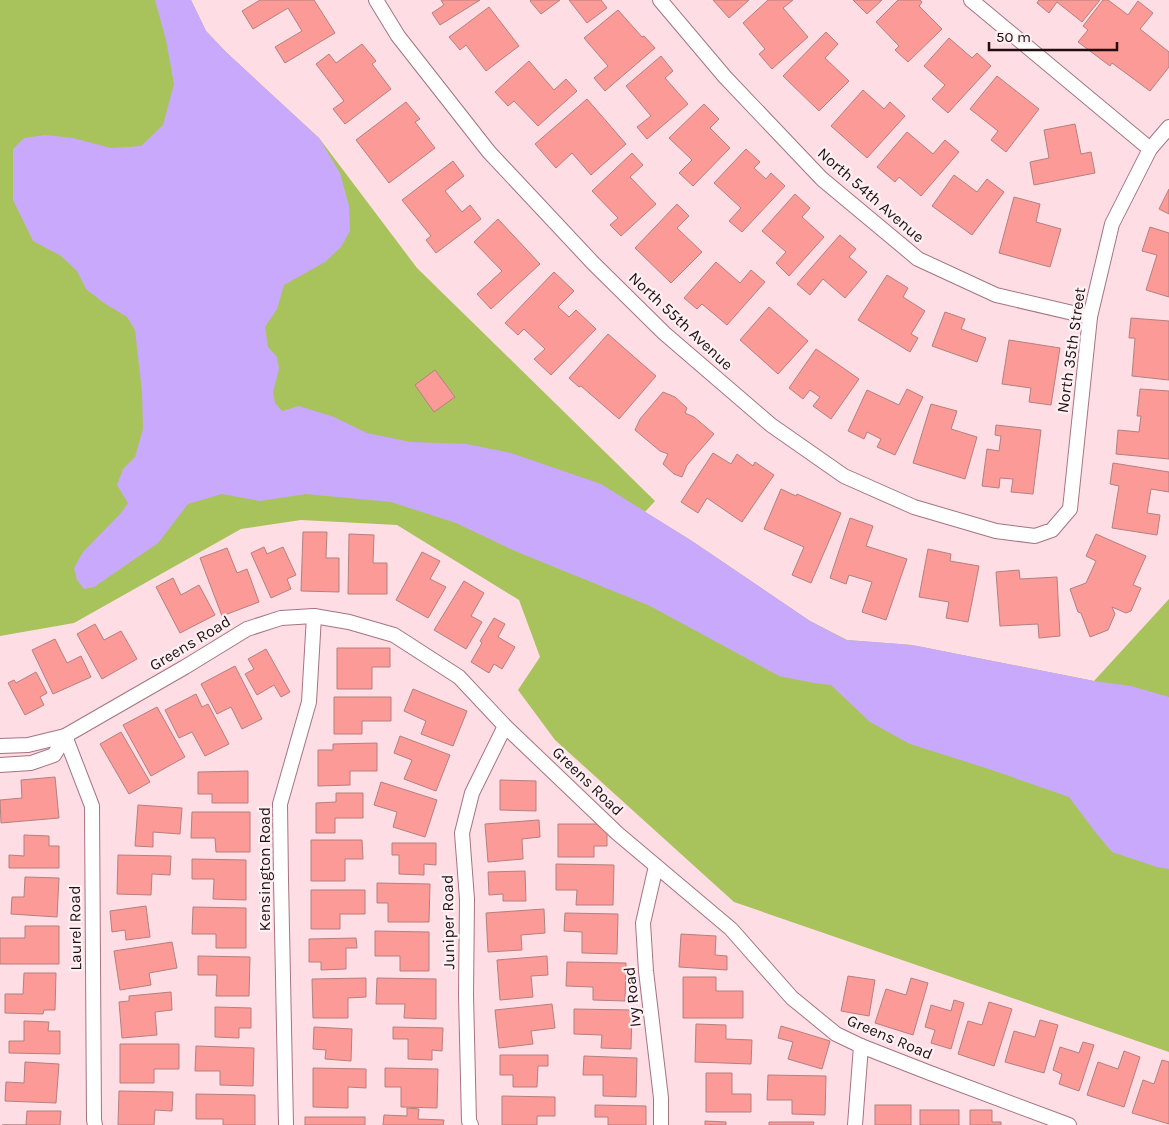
<svg xmlns="http://www.w3.org/2000/svg" width="1169" height="1125" font-family="Karla,sans-serif">
<style>
.green{fill:#a8c35c}
.water{fill:#c9a9fb}
.building{fill:#fb9a97;stroke:#b4807e}
.lines{fill:none;stroke-linecap:round;stroke-linejoin:round}
.minor-casing{stroke:#a57481;stroke-width:16}
.minor{stroke:#fff;stroke-width:14}
.labels{text-anchor:middle;dominant-baseline:central;stroke-width:4.5;stroke-linejoin:round;paint-order:stroke}
.street-label{font-size:16px;fill:#200e13;stroke:#fdf1f4}
</style>
<rect width="100%" height="100%" fill="#ffdde5"/>
<path class="green" d="M0,0H191L206,31L226,52L319,138L417,268L655,501L645,512L692,541L810,621L847,640L912,645L1094,681L1169,599V1052L734,902L555,740L518,690L540,657L519,600L397,525L301,520L241,529L74,623L0,636Z"/>
<path class="water" d="M155,0H191L206,31L226,52L319,138L340,173L349,206L350,231L341,247L325,262L284,285L277,309L265,327L268,347L277,357L279,369L273,392L275,403L282,411L299,406L334,417L367,433L411,442L467,444L511,453L601,484L692,541L810,621L846,640L912,645L1094,681L1131,686L1169,697V869L1157,867L1112,852L1096,833L1069,797L992,770L910,744L870,722L831,685L814,683L779,676L650,606L515,551L456,523L391,502L306,494L260,501L222,494L188,504L158,543L94,587L84,589L77,580L74,568L83,552L120,514L128,503L117,485L123,469L135,457L143,429L142,392L135,330L127,317L104,303L86,289L77,271L61,256L33,241L13,200V149L24,138L45,135L73,138L111,148L141,146L163,125L174,84L166,40Z"/>
<g class="building">
<path d="M260,0H314L335,33L285,63L275,47L302,31L288,8L253,29L242,11Z"/>
<path d="M441,0H480L440,25L432,13L444,5Z"/>
<path d="M531,0H560L541,14L530,1Z"/>
<path d="M569,0H601L607,8L587,23Z"/>
<path d="M713,0H749L729,18Z"/>
<path d="M768,0H793L783,8L808,37L772,69L759,54L765,49L743,23Z"/>
<path d="M853,0H882L867,14Z"/>
<path d="M898,0H920L922,2L919,6L942,29L908,62L895,50L899,46L876,22Z"/>
<path d="M1039,0H1100L1082,22L1057,2L1049,13L1037,3Z"/>
<path d="M1103,0H1108L1128,15L1138,1L1153,13L1140,29L1169,52V67L1150,91L1112,63L1110,66L1078,42L1088,30L1083,26Z"/>
<path d="M489,7L519,46L486,71L466,45L460,50L449,37Z"/>
<path d="M618,10L642,37L644,36L655,48L605,91L594,78L608,66L584,38Z"/>
<path d="M826,32L838,44L825,58L849,81L819,111L783,76Z"/>
<path d="M949,38L972,58L977,53L991,66L948,113L932,99L945,85L924,66Z"/>
<path d="M362,44L376,61L372,64L391,89L345,124L333,109L344,101L316,64L329,54L336,63Z"/>
<path d="M661,56L673,71L665,78L688,104L647,139L637,127L651,116L626,86Z"/>
<path d="M529,61L554,90L566,79L577,91L538,126L514,101L508,106L495,92Z"/>
<path d="M997,76L1039,109L1006,152L991,140L998,131L970,109Z"/>
<path d="M863,90L884,109L890,102L905,116L867,158L831,126Z"/>
<path d="M587,99L626,144L591,175L572,153L556,168L535,144Z"/>
<path d="M406,102L420,119L415,122L435,148L389,183L356,140Z"/>
<path d="M704,104L719,119L710,128L730,148L693,186L679,173L692,160L669,138Z"/>
<path d="M1075,124L1081,154L1091,152L1095,173L1034,185L1030,162L1049,158L1044,130Z"/>
<path d="M907,132L933,154L945,140L959,152L921,196L899,177L895,182L877,167Z"/>
<path d="M746,149L760,162L754,168L766,179L771,173L785,186L742,232L729,221L741,208L714,183Z"/>
<path d="M632,153L643,165L630,177L656,204L621,236L610,225L618,218L592,191Z"/>
<path d="M453,161L464,176L445,191L462,212L470,205L481,219L436,253L426,240L431,236L402,200Z"/>
<path d="M954,175L977,192L987,179L1004,192L972,235L932,206Z"/>
<path d="M1169,189V214L1159,209Z"/>
<path d="M795,194L810,208L802,217L824,237L789,276L776,263L786,252L762,231Z"/>
<path d="M1014,197L1040,204L1036,222L1061,229L1050,267L999,253Z"/>
<path d="M677,204L689,216L677,228L702,252L671,283L635,248Z"/>
<path d="M498,219L540,264L491,309L477,294L502,271L474,242Z"/>
<path d="M1150,227L1169,233V297L1146,290L1157,255L1142,251Z"/>
<path d="M840,235L856,249L849,257L867,272L845,298L823,279L810,295L797,284Z"/>
<path d="M716,262L740,283L751,270L765,282L727,325L702,304L697,309L684,298Z"/>
<path d="M554,272L574,291L558,307L569,317L576,310L596,329L551,375L534,359L545,349L524,329L518,335L505,323Z"/>
<path d="M887,275L908,288L903,297L925,311L911,334L918,338L910,352L858,320Z"/>
<path d="M769,307L808,341L778,374L740,340Z"/>
<path d="M945,312L965,319L961,329L986,338L977,362L932,346Z"/>
<path d="M1131,318L1169,321V380L1132,376L1135,338H1129Z"/>
<path d="M608,334L656,376L619,419L581,386L579,387L569,378Z"/>
<path d="M1009,340L1060,348L1051,405L1029,402L1031,388L1002,384Z"/>
<path d="M816,349L859,379L831,419L813,406L820,397L810,390L803,399L789,388Z"/>
<path d="M435,370L455,397L434,412L415,385Z"/>
<path d="M907,389L923,397L895,455L877,447L881,439L867,432L864,439L848,431L867,390L899,405Z"/>
<path d="M1140,389L1169,391V459L1116,454L1118,430L1139,432L1141,416H1137Z"/>
<path d="M663,392L675,397L687,408L685,413L694,417L714,434L687,465L682,477L674,474L663,464L668,454L660,451L635,430L640,419Z"/>
<path d="M931,404L957,411L951,429L977,437L965,479L913,463Z"/>
<path d="M996,425L1041,430L1033,494L1011,492L1013,479L1000,478L999,488L982,486L987,449L999,451L1001,436L995,435Z"/>
<path d="M713,453L731,464L737,454L753,466L755,462L774,475L742,522L707,498L698,513L681,502Z"/>
<path d="M1113,463L1169,472V492L1151,489L1147,513L1160,515L1157,535L1112,528L1119,486L1110,484Z"/>
<path d="M781,489L796,496L797,494L841,513L811,583L792,575L804,547L764,529Z"/>
<path d="M850,518L873,526L866,546L907,559L886,620L862,612L872,582L849,575L846,584L830,578Z"/>
<path d="M303,532H327L326,558H339V592L301,591Z"/>
<path d="M349,534L374,535L373,563H387V594H348Z"/>
<path d="M1096,534L1146,556L1133,585L1141,588L1131,611L1126,613L1112,607L1115,614L1108,630L1090,637L1081,613L1078,612L1070,589L1086,583L1096,561L1086,556Z"/>
<path d="M264,547L267,554L283,547L296,575L287,579L291,589L271,598L251,553Z"/>
<path d="M227,548L237,573L247,569L259,602L222,616L200,558Z"/>
<path d="M928,549L951,554L950,561L979,566L968,622L946,618L949,602L919,597Z"/>
<path d="M422,552L440,561L430,579L446,587L428,618L396,600Z"/>
<path d="M1019,570L1020,579L1057,577L1060,636L1039,638L1038,624L1000,626L996,572Z"/>
<path d="M173,578L181,595L199,585L215,615L180,633L156,587Z"/>
<path d="M464,581L484,593L471,616L482,622L466,649L434,630Z"/>
<path d="M494,618L505,624L498,637L515,647L502,669L494,664L489,673L471,662L482,643L480,641Z"/>
<path d="M95,624L104,640L121,631L137,659L102,679L77,634Z"/>
<path d="M55,639L67,663L81,656L91,677L53,694L32,650Z"/>
<path d="M337,648H390V667H372V689H337Z"/>
<path d="M266,649L290,692L281,697L274,685L257,695L245,674L254,669L248,659Z"/>
<path d="M235,666L262,719L242,729L231,707L217,714L201,684Z"/>
<path d="M36,672L47,693L40,697L44,705L25,715L8,683L14,680L16,683Z"/>
<path d="M413,689L467,711L453,746L421,734L426,721L404,711Z"/>
<path d="M196,694L202,707L208,704L229,744L205,756L192,732L179,738L165,710Z"/>
<path d="M334,697H391V721H362V734H334Z"/>
<path d="M157,707L185,757L151,776L123,725Z"/>
<path d="M121,732L150,782L129,794L100,744Z"/>
<path d="M400,736L450,755L436,791L404,779L412,760L394,753Z"/>
<path d="M377,743V771H350V785L318,786V750H333V744Z"/>
<path d="M248,771V803H212V794H198V772Z"/>
<path d="M55,777L59,818L1,823L0,800L22,798L21,780Z"/>
<path d="M500,780L536,781V811L500,810Z"/>
<path d="M381,782L437,800L425,837L393,827L397,812L374,805Z"/>
<path d="M336,793H363V818H335V833H316V803L336,802Z"/>
<path d="M138,805L182,808L180,834L153,832V847L135,846Z"/>
<path d="M192,812H250V852H216L215,838H191Z"/>
<path d="M539,820L540,837L522,839L523,859L488,862L485,824Z"/>
<path d="M558,824H607V846H594V857H558Z"/>
<path d="M24,835L49,836V846H59V868H9V855L24,856Z"/>
<path d="M311,840H362L363,859H345V881H311Z"/>
<path d="M392,843H436V865L424,864V875L399,874V855H392Z"/>
<path d="M118,855L171,856L170,875L152,874L151,895L117,894Z"/>
<path d="M192,859L246,860V900L213,899L214,879H192Z"/>
<path d="M556,864L614,865L613,905H576L577,890H556Z"/>
<path d="M525,871L526,901H503V894L489,895L488,872Z"/>
<path d="M25,877L59,878L57,917L11,914L12,897H24Z"/>
<path d="M377,883L430,884L429,922H388V903H377Z"/>
<path d="M311,890H365V914H340V929H311Z"/>
<path d="M146,906L150,937L126,940L125,930L112,932L110,911Z"/>
<path d="M193,907L246,908V948H216V934H192Z"/>
<path d="M544,909L545,933L521,935L522,950L488,952L486,913Z"/>
<path d="M565,913L618,914L617,954L582,953V932L564,931Z"/>
<path d="M25,926H59V964H0V938H25Z"/>
<path d="M375,931L429,932V971H400V956H375Z"/>
<path d="M681,934L716,936L715,955L727,956V970L679,967Z"/>
<path d="M356,938L357,948H346V969L321,970V962H309V939Z"/>
<path d="M172,942L177,968L149,973L151,985L120,990L114,951Z"/>
<path d="M198,956L250,957L249,996H216L217,975H198Z"/>
<path d="M547,956L548,975L531,976L533,997L500,1000L497,960Z"/>
<path d="M567,962L626,963L625,1001L593,1000V987L566,986Z"/>
<path d="M24,973H56L55,1010H44L43,1014L5,1013V994H23Z"/>
<path d="M848,976L875,980L869,1016L841,1011Z"/>
<path d="M683,977H716V991H743V1018H683Z"/>
<path d="M366,978V997L348,998V1018H313L312,979Z"/>
<path d="M377,978L436,979V1019L404,1018L405,1004H376Z"/>
<path d="M911,978L928,983L913,1035L875,1023L886,989L906,995Z"/>
<path d="M171,992L172,1010L155,1012L157,1035L122,1038L119,1002L129,1001V996Z"/>
<path d="M954,1000L964,1003L951,1049L931,1043L935,1030L925,1027L931,1005L951,1011Z"/>
<path d="M989,1002L1012,1009L994,1066L958,1054L968,1021L982,1025Z"/>
<path d="M552,1004L555,1028L531,1031L533,1044L499,1048L495,1010Z"/>
<path d="M215,1007L251,1008V1028H239V1038L215,1037Z"/>
<path d="M574,1009L632,1010L631,1049L601,1048L602,1035L574,1034Z"/>
<path d="M1040,1020L1058,1025L1044,1073L1005,1062L1014,1031L1035,1037Z"/>
<path d="M24,1021L49,1022L48,1031H60V1054L9,1053V1041H24Z"/>
<path d="M696,1024L726,1025V1039L752,1040L751,1064L695,1062Z"/>
<path d="M781,1026L830,1041L822,1069L788,1059L793,1042L778,1038Z"/>
<path d="M314,1027L352,1029L351,1061L325,1059L326,1050L313,1049Z"/>
<path d="M393,1027L443,1028L442,1051L432,1050V1060L408,1059V1039H393Z"/>
<path d="M1083,1042L1094,1045L1079,1091L1059,1084L1062,1074L1053,1070L1060,1047L1079,1053Z"/>
<path d="M120,1044H179V1069H154V1083H120Z"/>
<path d="M196,1046L254,1048L253,1086L220,1085V1071H195Z"/>
<path d="M1124,1051L1140,1057L1124,1107L1087,1095L1098,1062L1118,1069Z"/>
<path d="M500,1055H548V1066H538L537,1087H513V1075H500Z"/>
<path d="M584,1056L637,1058L636,1097L603,1096V1075H583Z"/>
<path d="M1162,1060L1169,1062V1124L1132,1113L1143,1080L1154,1084Z"/>
<path d="M25,1062L59,1064L56,1103L5,1101L6,1082L24,1083Z"/>
<path d="M313,1068L366,1069V1088L348,1087V1108L313,1107Z"/>
<path d="M385,1068L438,1069L437,1108L401,1107V1087H385Z"/>
<path d="M706,1073H732V1094H751V1112H706Z"/>
<path d="M768,1075L826,1076L825,1115L792,1114V1100H767Z"/>
<path d="M119,1091L173,1092L172,1111L155,1110L154,1125H118Z"/>
<path d="M196,1094L255,1095V1125H223V1119H196Z"/>
<path d="M502,1096L555,1097V1116H537V1125H502Z"/>
<path d="M595,1105L646,1106V1125H608V1117H595Z"/>
<rect x="875" y="1105" width="36" height="20"/>
<path d="M407,1108L419,1109L418,1119L444,1120L443,1125H383L384,1115L407,1116Z"/>
<rect x="920" y="1110" width="39" height="15"/>
<path d="M970,1110H992V1122H1001V1125H970Z"/>
<path d="M27,1111H61L60,1125H2H26Z"/>
<rect x="305" y="1117" width="60" height="8"/>
<path d="M705,1121L726,1122V1125H705Z"/>
<path d="M769,1122H814L813,1125H769Z"/>
</g>
<g class="lines">
<g class="minor-casing">
<g id="minor">
<path d="M376,0L398,36L489,152L593,263L664,333L771,425L844,476L914,507L996,531L1035,536L1052,530L1070,509L1090,317L1112,224L1150,149L1169,127"/>
<path d="M660,0L725,77L822,179L918,259L996,295L1090,317"/>
<path d="M971,0L1150,149"/>
<path d="M65,736L92,806L94,1120L95,1125"/>
<path d="M0,746L28,745L65,736L185,667L247,629L281,618L314,616L349,622L394,635L459,677L505,726L617,833L731,929L792,998L836,1034L861,1046L930,1073L1069,1125"/>
<path d="M0,765L31,763L54,755L59,747L65,736"/>
<path d="M656,866L643,923L646,971L661,1098V1125"/>
<path d="M286,1125L281,880L280,804L309,702L314,616"/>
<path d="M471,1125L469,1121L466,995L467,899L462,833L472,793L505,726"/>
<path d="M855,1125L861,1046"/>
</g>
</g>
<use href="#minor" class="minor"/>
</g>
<g class="labels">
<g class="street-label">
<text transform="translate(871 195) rotate(41)">North 54th Avenue</text>
<text transform="translate(681 321) rotate(43)">North 55th Avenue</text>
<text transform="translate(1071 350) rotate(-82)">North 35th Street</text>
<text transform="translate(190 643) rotate(-31)">Greens Road</text>
<text transform="translate(588 781) rotate(44)">Greens Road</text>
<text transform="translate(264 869) rotate(-90)">Kensington Road</text>
<text transform="translate(448 922) rotate(-91)">Juniper Road</text>
<text transform="translate(75 928) rotate(-91)">Laurel Road</text>
<text transform="translate(632 997) rotate(-96)">Ivy Road</text>
<text transform="translate(890 1037) rotate(23)">Greens Road</text>
</g>
</g>
<path d="M989 42v8h128v-8" fill="none" stroke="#200e13" stroke-width="2.5"/>
<text x="996" y="42" font-size="15" fill="#200e13" stroke="#fdf1f4" stroke-width="4" paint-order="stroke">50 m</text>
</svg>
